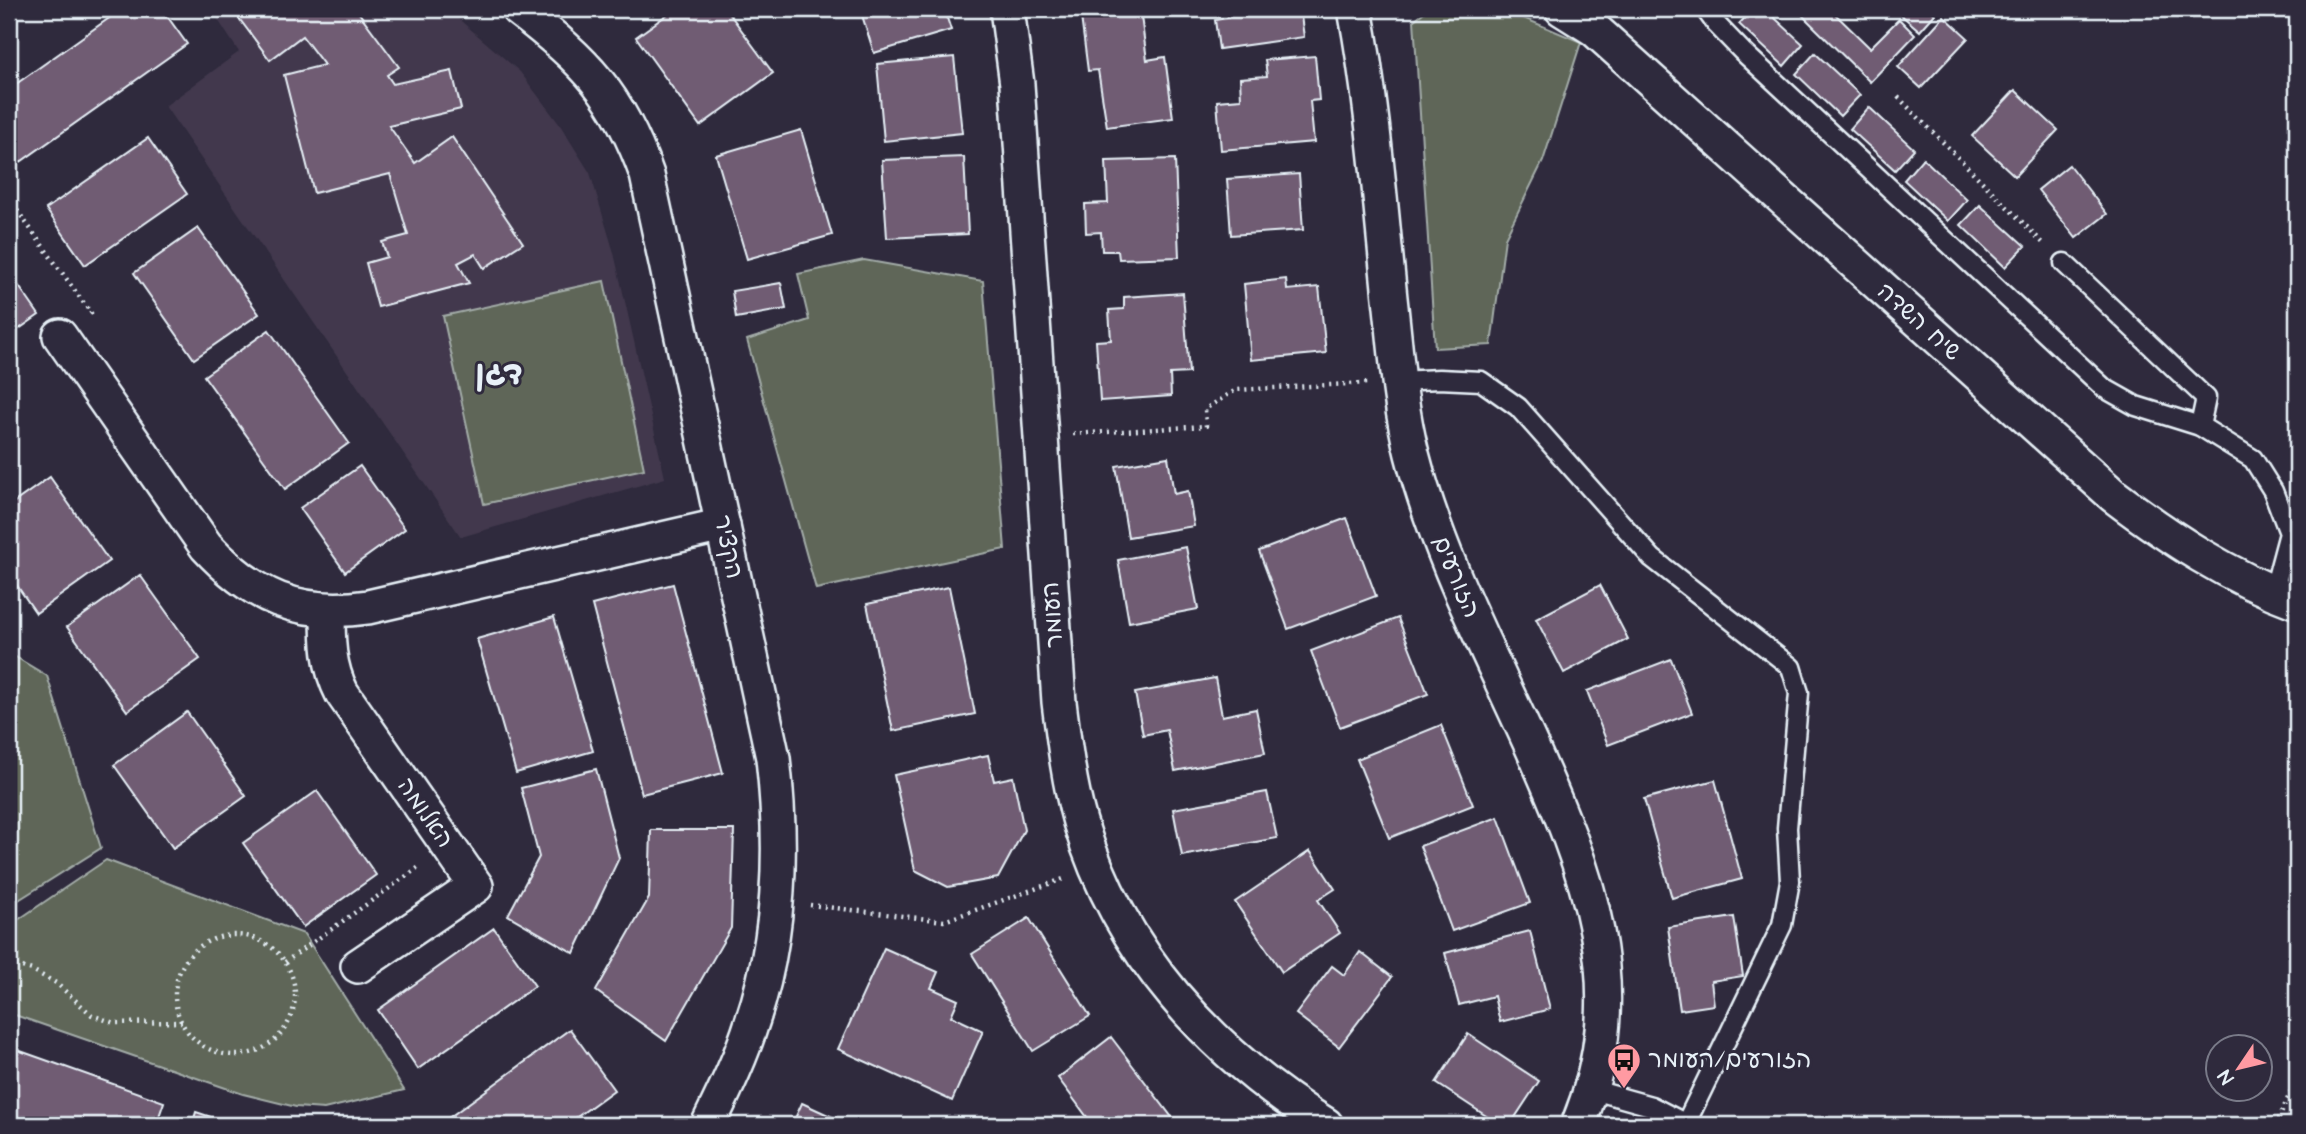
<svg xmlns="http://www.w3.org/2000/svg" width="2306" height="1134" font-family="'Architects Daughter','Playpen Sans Hebrew',sans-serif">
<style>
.built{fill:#42394d}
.green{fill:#5e6659;stroke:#a3aca8;stroke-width:2}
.building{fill:#6f5b73;stroke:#e8f1f8;stroke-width:2}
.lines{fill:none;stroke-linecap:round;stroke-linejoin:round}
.service-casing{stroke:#e8f1f8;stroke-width:23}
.minor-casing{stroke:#e8f1f8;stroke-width:38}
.path{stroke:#e8f1f8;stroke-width:4.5;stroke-dasharray:2 5;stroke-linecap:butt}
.service{stroke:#2f2a3d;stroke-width:18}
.minor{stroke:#2f2a3d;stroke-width:33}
.labels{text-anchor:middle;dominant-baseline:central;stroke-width:6;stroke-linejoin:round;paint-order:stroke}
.street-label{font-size:24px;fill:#e8f1f8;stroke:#2f2a3d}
.poi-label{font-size:24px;fill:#e8f1f8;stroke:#2f2a3d;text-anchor:start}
.district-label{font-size:32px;font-weight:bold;fill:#e8f1f8;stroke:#2f2a3d}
</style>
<rect width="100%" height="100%" fill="#2f2a3d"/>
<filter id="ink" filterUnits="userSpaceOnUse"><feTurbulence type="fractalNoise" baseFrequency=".0143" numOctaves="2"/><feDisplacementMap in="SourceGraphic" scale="14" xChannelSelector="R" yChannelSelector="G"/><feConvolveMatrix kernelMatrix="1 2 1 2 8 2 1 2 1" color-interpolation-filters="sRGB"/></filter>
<g filter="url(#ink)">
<path class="built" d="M211,9H447L520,72L560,125L590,173L614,253L665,478L461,537L165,106L239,52Z"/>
<g class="green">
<path d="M1428,9H1502L1581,42L1543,161L1505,238L1491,345L1435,348L1414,20Z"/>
<path d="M864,260L983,281L1005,549L816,589L747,340L809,320L798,274Z"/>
<path d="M604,281L644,469L484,504L443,316Z"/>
<path d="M9,653L47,676L101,848L9,906Z"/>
<path d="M106,860L304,934L404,1090L324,1109L296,1107L243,1094L9,1013V926Z"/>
</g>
<g class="building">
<path d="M122,9H162L187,44L19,163L9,148V89Z"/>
<path d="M232,9H356L399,67L387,75L393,84L452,71L461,109L389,126L415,163L452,137L523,243L484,268L475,254L458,263L469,283L378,307L366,263L387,257L382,242L408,235L390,174L314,193L284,75L324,65L302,36L270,60Z"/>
<path d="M675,9H726L773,73L700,126L636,37Z"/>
<path d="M860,9H944L951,30L874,53Z"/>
<path d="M1080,9H1140L1147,60L1165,57L1173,118L1107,127L1098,70L1088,71Z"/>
<path d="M1227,9H1300L1304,37L1219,49L1215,20L1228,18Z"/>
<path d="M1753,9H1765L1803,44L1784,66L1739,24Z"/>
<path d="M1811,9H1830L1870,48L1899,19L1915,35L1870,82L1803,16Z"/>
<path d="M1894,9H1929L1935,14L1920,31Z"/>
<path d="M1944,16L1968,38L1921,88L1898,67Z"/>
<path d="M1815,53L1860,95L1840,116L1796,74Z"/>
<path d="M1315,56L1319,100L1310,101L1314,142L1221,150L1217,101L1241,99L1240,78L1267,76L1265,60Z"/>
<path d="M954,57L962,133L884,141L877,64Z"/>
<path d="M2015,90L2058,130L2015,176L1972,136Z"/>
<path d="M1869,107L1914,149L1895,170L1850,129Z"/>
<path d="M801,130L832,235L747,259L716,155Z"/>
<path d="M148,138L187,194L85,265L46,209Z"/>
<path d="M964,157L968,234L887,238L882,160Z"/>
<path d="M1923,158L1967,200L1948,221L1904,180Z"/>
<path d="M1175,159L1179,257L1119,259L1118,251H1102L1101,232L1086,233L1085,204L1108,203L1106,161Z"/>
<path d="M2069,165L2107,214L2076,238L2038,190Z"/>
<path d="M1299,174L1303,230L1231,235L1227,179Z"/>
<path d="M1980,205L2025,246L2005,267L1961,225Z"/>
<path d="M198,228L259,314L194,359L134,273Z"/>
<path d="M9,272L39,315L9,336Z"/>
<path d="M1286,279L1287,290L1319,287L1326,353L1251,360L1244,284Z"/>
<path d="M781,283L786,309L736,318L732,291Z"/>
<path d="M1183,293L1189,373L1170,374L1171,396L1100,401L1096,341L1111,340L1109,310L1124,309V297Z"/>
<path d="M269,330L349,443L285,489L204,376Z"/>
<path d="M1168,457L1174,494L1188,491L1194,526L1128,537L1116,466Z"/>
<path d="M360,466L405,529L345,572L300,508Z"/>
<path d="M50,477L109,561L36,613L9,574V506Z"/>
<path d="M1347,518L1376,596L1288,629L1259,551Z"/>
<path d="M1186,547L1198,609L1129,622L1118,560Z"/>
<path d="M140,575L200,659L127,711L67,627Z"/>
<path d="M673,584L723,773L642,794L592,605Z"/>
<path d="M1600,585L1628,639L1564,673L1536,619Z"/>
<path d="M949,587L975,714L893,731L867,604Z"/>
<path d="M554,617L593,751L516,773L477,639Z"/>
<path d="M1398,618L1428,694L1340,727L1311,651Z"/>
<path d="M1671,659L1692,713L1608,745L1587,691Z"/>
<path d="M1215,678L1222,716L1256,709L1265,753L1175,771L1167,730L1143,735L1135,693Z"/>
<path d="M187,712L246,796L173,848L114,765Z"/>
<path d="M1441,725L1473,805L1389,838L1357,759Z"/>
<path d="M988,755L994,781L1013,777L1024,830L998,878L948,887L915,870L894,775Z"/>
<path d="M596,769L619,858L574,953L508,915L539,857L521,788Z"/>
<path d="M1715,780L1742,879L1672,898L1644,799Z"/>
<path d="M317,791L376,875L303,927L243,843Z"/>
<path d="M1267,792L1277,838L1182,856L1173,809Z"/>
<path d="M1498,817L1530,903L1452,931L1420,846Z"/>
<path d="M651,830H734L731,928L666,1041L596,991L649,898Z"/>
<path d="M1310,851L1335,889L1318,900L1340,933L1282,972L1235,902Z"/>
<path d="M1734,917L1743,976L1711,981L1714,1005L1680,1010L1668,927Z"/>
<path d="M1029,918L1090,1016L1033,1051L972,954Z"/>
<path d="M494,928L535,986L418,1069L378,1010Z"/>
<path d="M1530,931L1550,1009L1500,1022L1494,996L1459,1005L1445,953Z"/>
<path d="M884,948L938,972L931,988L958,1000L951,1016L983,1031L952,1101L838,1049Z"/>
<path d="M1360,952L1392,977L1339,1047L1296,1014L1332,966L1344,975Z"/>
<path d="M570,1029L614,1090L566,1125H439Z"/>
<path d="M1468,1034L1539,1081L1510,1125H1500L1436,1083Z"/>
<path d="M1111,1037L1177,1124L1175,1125H1093L1058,1078Z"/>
<path d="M9,1047L164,1102L156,1125H9Z"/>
<path d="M802,1103L850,1125H792Z"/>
<path d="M196,1112L235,1125H192Z"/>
</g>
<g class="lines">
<g class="service-casing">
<g id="service">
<path d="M1705,9L1716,24L1742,51L2104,388L2136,406L2200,426L2253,459L2273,491L2289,533L2273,593"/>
<path d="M2064,263L2206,398L2200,426"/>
<path d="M1399,381L1439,379L1481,381L1518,407L1652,558L1791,667L1799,693L1787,828L1790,881L1782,925L1686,1123"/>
<path d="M1590,1089L1651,1106L1688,1125"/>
</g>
</g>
<g class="minor-casing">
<g id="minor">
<path d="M518,9C584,59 619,95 647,175L773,758C783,846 781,937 752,1022C741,1058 724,1092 708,1125"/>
<path d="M1007,9L1017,84L1059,702C1064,742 1069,783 1080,822C1119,953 1212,1054 1326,1125"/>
<path d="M1355,9C1373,104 1380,201 1390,298C1396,350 1399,403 1412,454C1438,555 1488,650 1531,745C1587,871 1635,987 1578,1125"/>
<path d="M1562,9L1594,29L2114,496C2171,539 2229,577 2297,602"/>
<path d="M60,336L206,546C253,597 298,617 368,607L723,525"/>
<path d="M328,611C328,640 328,666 342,693L476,886L358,966"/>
</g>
</g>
<g class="path">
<path d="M1898,97L2045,245"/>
<path d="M9,199L91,313L86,317"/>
<path d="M1073,434L1206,426L1205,409L1236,390L1367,383"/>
<path d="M810,905L944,921L1066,878"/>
<circle cx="235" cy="995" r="60"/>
<path d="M285,962L422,865"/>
<path d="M9,963L32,970L56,983L92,1015L114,1023L182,1022"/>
<path d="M2260,1125L2265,1122L2278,1121L2297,1077"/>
</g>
<use href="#service" class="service"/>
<use href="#minor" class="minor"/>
</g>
</g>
<defs>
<g id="bus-pin" transform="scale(1.75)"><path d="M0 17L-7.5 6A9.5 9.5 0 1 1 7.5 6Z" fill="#ff9aa2" stroke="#2f2a3d"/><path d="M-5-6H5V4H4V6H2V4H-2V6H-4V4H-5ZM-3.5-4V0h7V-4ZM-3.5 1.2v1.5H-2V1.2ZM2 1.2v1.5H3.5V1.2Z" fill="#111"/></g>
</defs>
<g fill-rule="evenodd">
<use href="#bus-pin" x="1624" y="1060"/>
</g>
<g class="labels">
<g class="street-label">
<text transform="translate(1919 322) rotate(42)">שיח השדה</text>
<text transform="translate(728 547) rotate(78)">הקציר</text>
<text transform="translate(1456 577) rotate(67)">הזורעים</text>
<text transform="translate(1053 615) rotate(-94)">העומר</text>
<text transform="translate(425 813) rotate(55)">האלומה</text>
</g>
<g class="poi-label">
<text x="1648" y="1060">הזורעים/העומר</text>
</g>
<g class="district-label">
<text x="499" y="373">דגן</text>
</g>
</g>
<rect width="2306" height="1134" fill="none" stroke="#2f2a3d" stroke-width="35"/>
<rect x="18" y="18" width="2271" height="1099" fill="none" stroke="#e8f1f8" stroke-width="2.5" filter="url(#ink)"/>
<g transform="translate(2239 1068) rotate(235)"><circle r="33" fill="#2f2a3d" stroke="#797a88" stroke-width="2"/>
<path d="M0-5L12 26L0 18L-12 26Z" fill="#ff9aa2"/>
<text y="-10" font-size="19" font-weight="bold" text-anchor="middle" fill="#e8f1f8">N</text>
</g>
</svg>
